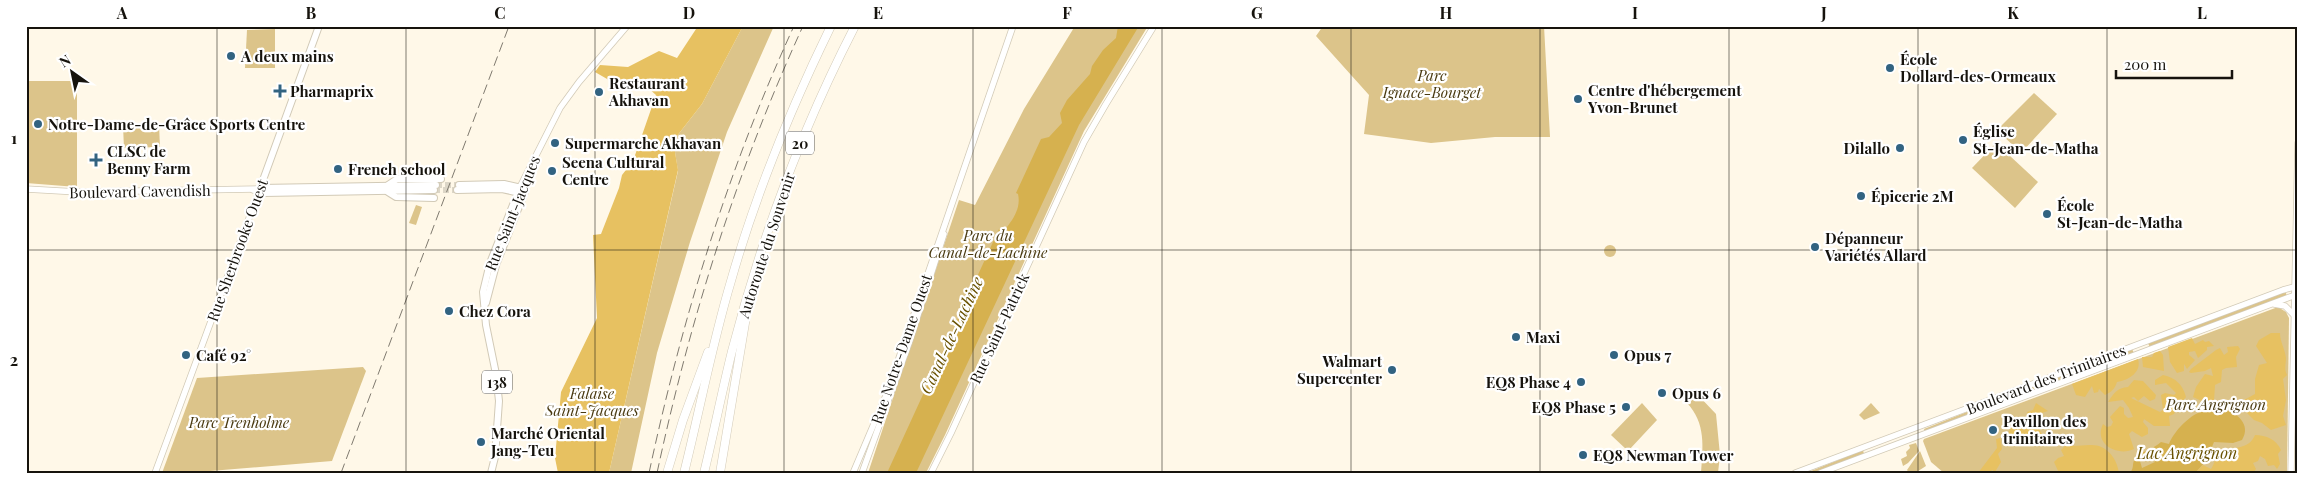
<svg xmlns="http://www.w3.org/2000/svg" width="2324" height="499" font-family="'Playfair Display',serif">
<style>
.green{fill:#dcc48a}
.forest{fill:#e7c161}
.water{fill:#d6b14f;fill-rule:evenodd}
.lines{fill:none;stroke-linecap:round;stroke-linejoin:round}
.primary-tunnel{stroke:#dcd6c7;stroke-width:6;stroke-dasharray:6 3;stroke-linecap:butt}
.secondary-casing{stroke:#d2cab7;stroke-width:7}
.primary-casing{stroke:#d2cab7;stroke-width:8}
.motorway-casing{stroke:#d2cab7;stroke-width:9}
.secondary{stroke:#fff;stroke-width:5.5}
.primary{stroke:#fff;stroke-width:6}
.motorway{stroke:#fff;stroke-width:8}
.rail{stroke:#7f7a6f;stroke-width:1;stroke-dasharray:10 5;stroke-linecap:butt}
.grid{fill:none;stroke:#16130d;stroke-width:1;stroke-opacity:0.55}
.poi-dot{fill:#326381;stroke:#fff;stroke-width:2}
.labels{text-anchor:middle;dominant-baseline:central;stroke-width:4.5;stroke-linejoin:round;paint-order:stroke}
.shield{fill:#fff;stroke:#5c5a56;stroke-width:1}
.shield-label{font-size:14px;font-weight:bold;fill:#16130d}
.poi-label{font-size:15px;font-weight:bold;fill:#16130d;stroke:#fff;text-anchor:start}
.park-label{font-size:15px;font-style:italic;fill:#4a3a11;stroke:#fff}
.street-label{font-size:15px;fill:#16130d;stroke:#fff}
.water-label{font-size:16px;font-style:italic;fill:#695100;stroke:#fff}
.neatline{fill:none;stroke:#16130d;stroke-width:2}
.grid-label{font-size:16px;text-anchor:middle;font-weight:bold;fill:#16130d}
</style>
<rect width="100%" height="100%" fill="#fff8e8"/>
<g class="green">
<path d="M743,26H774L727,132L690,242L657,353L631,473H609L678,171L675,152L677,136L702,104Z"/>
<path d="M1075,26H1148L1084,131L945,435L926,473H868L959,200L975,205L1024,109Z"/>
<path d="M1323,26H1544L1550,137H1495L1431,143L1364,134L1369,95L1316,36Z"/>
<path d="M275,29V68H245L247,30Z"/>
<path d="M26,81H77V187L26,183Z"/>
<path d="M2034,93L2057,114L2021,153L1997,130Z"/>
<path d="M159,125L160,147L124,148L123,126Z"/>
<path d="M1996,143L2038,182L2015,208L1972,168Z"/>
<path d="M416,205L422,207L416,225L409,223Z"/>
<circle cx="1610" cy="251" r="6"/>
<path d="M2285,291L2287,296L2150,348L2148,343Z"/>
<path d="M2278,307L2286,312L2289,318L2287,473H1944L1931,462L1923,441L1924,439Z"/>
<path d="M2132,349L2134,353L2019,396L2017,391Z"/>
<path d="M363,367L366,371L332,461L186,473H162L197,378Z"/>
<path d="M1696,393L1716,414L1720,455L1718,473H1701C1703,447 1706,423 1687,403Z"/>
<path d="M2002,398L2003,402L1925,432L1924,429Z"/>
<path d="M1642,403L1657,420L1628,451L1611,435Z"/>
<path d="M1871,403L1880,413L1864,420L1859,415Z"/>
<path d="M1916,443L1919,451L1908,463L1903,466L1901,459L1907,456L1906,452L1910,448L1909,445Z"/>
<path d="M1863,450L1864,454L1814,473H1806Z"/>
<path d="M1920,451L1926,466L1915,473H1909L1907,470Z"/>
</g>
<g class="forest">
<path d="M698,26H743L702,104L677,136L675,152L678,170L609,473H558L555,458L561,392L597,318L593,235L601,234L619,188L622,175L633,161L656,95L646,86L614,83L595,72L600,65L628,67L659,51L677,58Z"/>
<path d="M2271,333H2280C2280,342 2285,349 2286,358C2286,364 2284,369 2287,375L2283,379L2286,400L2283,416L2286,425L2271,430L2262,423L2254,420L2241,407L2244,400L2255,394V379L2259,365L2267,363L2256,346L2259,340Z"/>
<path d="M2192,338L2195,344L2203,340L2205,342L2209,341L2214,346L2207,347V350L2198,358L2195,351L2189,352V355L2195,360L2187,369L2184,364V371L2177,373L2170,362L2168,347Z"/>
<path d="M2238,346L2240,349L2236,357L2237,367L2226,368L2222,370L2221,382L2215,385L2214,401L2206,403L2193,397L2196,387L2205,374L2213,376L2211,368L2205,371L2191,373L2189,372L2191,369L2216,350L2220,348L2224,355L2228,352L2227,347Z"/>
<path d="M2160,351L2163,355L2164,371L2143,367L2142,357H2152L2154,353Z"/>
<path d="M2138,359C2142,372 2129,380 2117,382C2115,388 2113,391 2105,395L2099,389L2098,392L2094,393L2092,386L2085,397L2076,395L2072,384Z"/>
<path d="M2163,375C2176,378 2183,385 2186,397L2181,403L2173,404L2176,409L2174,414L2169,416L2170,426H2154L2144,419L2143,422L2148,428V434L2142,437L2132,431L2129,434L2134,449C2118,457 2093,444 2103,424L2107,427L2111,426L2113,422L2110,417L2120,406L2124,408V414L2128,418L2133,417L2129,408L2123,400L2108,402C2114,393 2117,388 2128,387L2134,380L2143,381L2156,395L2155,399L2150,401L2144,396L2138,401L2134,397L2131,398L2160,412L2163,410L2161,395L2165,393L2174,395L2176,393L2166,383L2155,385V380Z"/>
<path d="M2036,403L2048,411L2029,417L2027,412L2033,410Z"/>
<path d="M2028,421L2038,426L2041,433L2047,439L2045,444L2040,445L2035,441L2024,442L2008,438L2009,431L2016,423Z"/>
<path d="M2255,435C2266,435 2277,440 2281,450L2278,454L2280,464L2277,469L2274,465L2268,466L2265,459L2260,456L2258,461L2253,463L2256,469L2253,473H2195L2203,465L2211,469C2215,463 2215,457 2222,453C2233,446 2249,450 2255,435Z"/>
<path d="M2000,438L2002,449L1998,454L2001,462L1995,472L1992,470L1990,473H1978L1997,448L1996,439Z"/>
<path d="M2066,445C2074,447 2081,445 2090,445C2106,444 2117,458 2119,473H2059L2054,462L2058,458L2064,456L2061,450Z"/>
</g>
<g class="water">
<path d="M1118,26H1139L1079,125L916,473H887L999,229L1007,227C1014,218 1021,207 1018,194L1016,193L1041,139L1049,137L1062,123L1060,113L1067,100L1090,74L1092,66L1103,50L1116,38Z"/>
<path d="M2222,408C2236,412 2252,424 2242,440L2233,443L2214,442L2206,461L2195,473H2130C2135,467 2131,463 2136,458C2143,450 2154,449 2161,442L2169,444C2174,431 2191,413 2206,410C2211,408 2217,409 2222,408ZM2146,457L2153,458L2155,462L2142,468L2140,461Z"/>
</g>
<g class="lines">
<g class="primary-tunnel">
<path d="M436,185H459"/>
<path d="M434,190H457"/>
</g>
<g class="secondary-casing">
<g id="secondary">
<path d="M520,187L560,108L579,82L627,26"/>
<path d="M26,189L78,192L256,189"/>
<path d="M526,189L535,160"/>
<path d="M2274,304L2285,306L2293,314"/>
<path d="M2298,432V437"/>
<path d="M155,473L259,191L253,190"/>
<path d="M853,473L887,393L1013,26"/>
<path d="M862,473L909,343L944,234"/>
<path d="M931,473L951,433L1084,142L1106,104L1154,26"/>
<path d="M1795,473L2283,290L2298,286"/>
<path d="M1820,473L2298,294"/>
<path d="M2291,473L2298,143"/>
</g>
</g>
<g class="primary-casing">
<g id="primary">
<path d="M319,26L259,191L264,193L434,190"/>
<path d="M388,185L397,179H441"/>
<path d="M459,185L504,184L526,189L496,265L486,303"/>
<path d="M260,188L436,185"/>
<path d="M457,190L502,189L520,193"/>
<path d="M388,192L396,197L434,198"/>
<path d="M491,473L495,457L499,401L496,374L486,325L483,292L490,263L520,187"/>
</g>
</g>
<g class="motorway-casing">
<g id="motorway">
<path d="M667,473L683,420L708,352"/>
<path d="M684,473C700,409 712,344 731,281C756,193 791,108 831,26"/>
<path d="M704,473C714,432 722,391 732,351C761,239 802,129 855,26"/>
<path d="M720,473L746,317"/>
</g>
</g>
<use href="#secondary" class="secondary"/>
<use href="#primary" class="primary"/>
<use href="#motorway" class="motorway"/>
<g class="rail">
<path d="M341,473L509,26"/>
<path d="M649,473C682,319 728,169 794,26"/>
<path d="M657,473C690,319 737,170 803,26"/>
</g>
</g>
<path class="grid" d="M217,26V473M406,26V473M595,26V473M784,26V473M973,26V473M1162,26V473M1351,26V473M1540,26V473M1729,26V473M1918,26V473M2107,26V473M26,250H2298"/>
<g class="poi-dot">
<circle cx="231" cy="56" r="5"/>
<circle cx="1890" cy="68" r="5"/>
<path d="M277.5 83.5h5v5h5v5h-5v5h-5v-5h-5v-5h5z"/>
<circle cx="599" cy="92" r="5"/>
<circle cx="1578" cy="99" r="5"/>
<circle cx="38" cy="124" r="5"/>
<circle cx="1963" cy="140" r="5"/>
<circle cx="555" cy="143" r="5"/>
<circle cx="1900" cy="148" r="5"/>
<path d="M93.5 152.5h5v5h5v5h-5v5h-5v-5h-5v-5h5z"/>
<circle cx="338" cy="169" r="5"/>
<circle cx="552" cy="171" r="5"/>
<circle cx="1861" cy="196" r="5"/>
<circle cx="2047" cy="214" r="5"/>
<circle cx="1815" cy="247" r="5"/>
<circle cx="449" cy="311" r="5"/>
<circle cx="1516" cy="337" r="5"/>
<circle cx="186" cy="355" r="5"/>
<circle cx="1614" cy="355" r="5"/>
<circle cx="1392" cy="370" r="5"/>
<circle cx="1581" cy="382" r="5"/>
<circle cx="1662" cy="393" r="5"/>
<circle cx="1626" cy="407" r="5"/>
<circle cx="1993" cy="430" r="5"/>
<circle cx="481" cy="442" r="5"/>
<circle cx="1583" cy="455" r="5"/>
</g>
<g class="labels">
<g class="shield">
<rect x="786" y="131.5" width="28" height="23" rx="4"/>
<rect x="482" y="370.5" width="30" height="23" rx="4"/>
</g>
<g class="shield-label">
<text x="800" y="143">20</text>
<text x="497" y="382">138</text>
</g>
<g class="poi-label">
<text x="241" y="56">A deux mains</text>
<text x="1900" y="59">École<tspan x="1900" dy="17">Dollard-des-Ormeaux</tspan></text>
<text x="609" y="83">Restaurant<tspan x="609" dy="17">Akhavan</tspan></text>
<text x="1588" y="90">Centre d'hébergement<tspan x="1588" dy="17">Yvon-Brunet</tspan></text>
<text x="290" y="91">Pharmaprix</text>
<text x="48" y="124">Notre-Dame-de-Grâce Sports Centre</text>
<text x="1973" y="131">Église<tspan x="1973" dy="17">St-Jean-de-Matha</tspan></text>
<text x="565" y="143">Supermarche Akhavan</text>
<text x="1890" y="148" text-anchor="end">Dilallo</text>
<text x="107" y="151">CLSC de<tspan x="107" dy="17">Benny Farm</tspan></text>
<text x="562" y="162">Seena Cultural<tspan x="562" dy="17">Centre</tspan></text>
<text x="348" y="169">French school</text>
<text x="1871" y="196">Épicerie 2M</text>
<text x="2057" y="205">École<tspan x="2057" dy="17">St-Jean-de-Matha</tspan></text>
<text x="1825" y="238">Dépanneur<tspan x="1825" dy="17">Variétés Allard</tspan></text>
<text x="459" y="311">Chez Cora</text>
<text x="1526" y="337">Maxi</text>
<text x="196" y="355">Café 92°</text>
<text x="1624" y="355">Opus 7</text>
<text x="1382" y="361" text-anchor="end">Walmart<tspan x="1382" dy="17">Supercenter</tspan></text>
<text x="1571" y="382" text-anchor="end">EQ8 Phase 4</text>
<text x="1672" y="393">Opus 6</text>
<text x="1616" y="407" text-anchor="end">EQ8 Phase 5</text>
<text x="2003" y="421">Pavillon des<tspan x="2003" dy="17">trinitaires</tspan></text>
<text x="491" y="433">Marché Oriental<tspan x="491" dy="17">Jang-Teu</tspan></text>
<text x="1593" y="455">EQ8 Newman Tower</text>
</g>
<g class="park-label">
<text x="1432" y="75">Parc<tspan x="1432" dy="17">Ignace-Bourget</tspan></text>
<text x="988" y="235">Parc du<tspan x="988" dy="17">Canal-de-Lachine</tspan></text>
<text x="592" y="393">Falaise<tspan x="592" dy="17">Saint-Jacques</tspan></text>
<text x="2216" y="404">Parc Angrignon</text>
<text x="239" y="422">Parc Trenholme</text>
</g>
<g class="street-label">
<text transform="translate(140 191) rotate(-1)">Boulevard Cavendish</text>
<text transform="translate(512 213) rotate(-68)">Rue Saint-Jacques</text>
<text transform="translate(766 245) rotate(-72)">Autoroute du Souvenir</text>
<text transform="translate(237 250) rotate(-70)">Rue Sherbrooke Ouest</text>
<text transform="translate(999 328) rotate(-65)">Rue Saint-Patrick</text>
<text transform="translate(901 349) rotate(-71)">Rue Notre-Dame Ouest</text>
<text transform="translate(2046 379) rotate(-21)">Boulevard des Trinitaires</text>
</g>
<g class="water-label">
<text transform="translate(951 335) rotate(-65)">Canal-de-Lachine</text>
<text x="2187" y="452">Lac Angrignon</text>
</g>
</g>
<rect width="2324" height="499" fill="none" stroke="#ffffff" stroke-width="55"/>
<g transform="translate(72 72) rotate(327)" stroke="#ffffff" stroke-width="4" paint-order="stroke">
<path d="M0-4L9 19L0 12L-9 19Z" fill="#16130d"/>
<text y="-8" font-size="14" font-weight="bold" text-anchor="middle" fill="#16130d">N</text>
</g>
<path d="M2116 70v8h116v-8" fill="none" stroke="#16130d" stroke-width="2.5"/>
<text x="2124" y="70" font-size="15" fill="#16130d" stroke="#ffffff" stroke-width="4" paint-order="stroke">200 m</text>
<rect x="28" y="28" width="2268" height="444" class="neatline"/>
<g class="grid-label">
<text x="122" y="19">A</text>
<text x="311" y="19">B</text>
<text x="500" y="19">C</text>
<text x="689" y="19">D</text>
<text x="878" y="19">E</text>
<text x="1067" y="19">F</text>
<text x="1257" y="19">G</text>
<text x="1446" y="19">H</text>
<text x="1635" y="19">I</text>
<text x="1824" y="19">J</text>
<text x="2013" y="19">K</text>
<text x="2202" y="19">L</text>
<text x="14" y="144">1</text>
<text x="14" y="366">2</text>
</g>
</svg>
